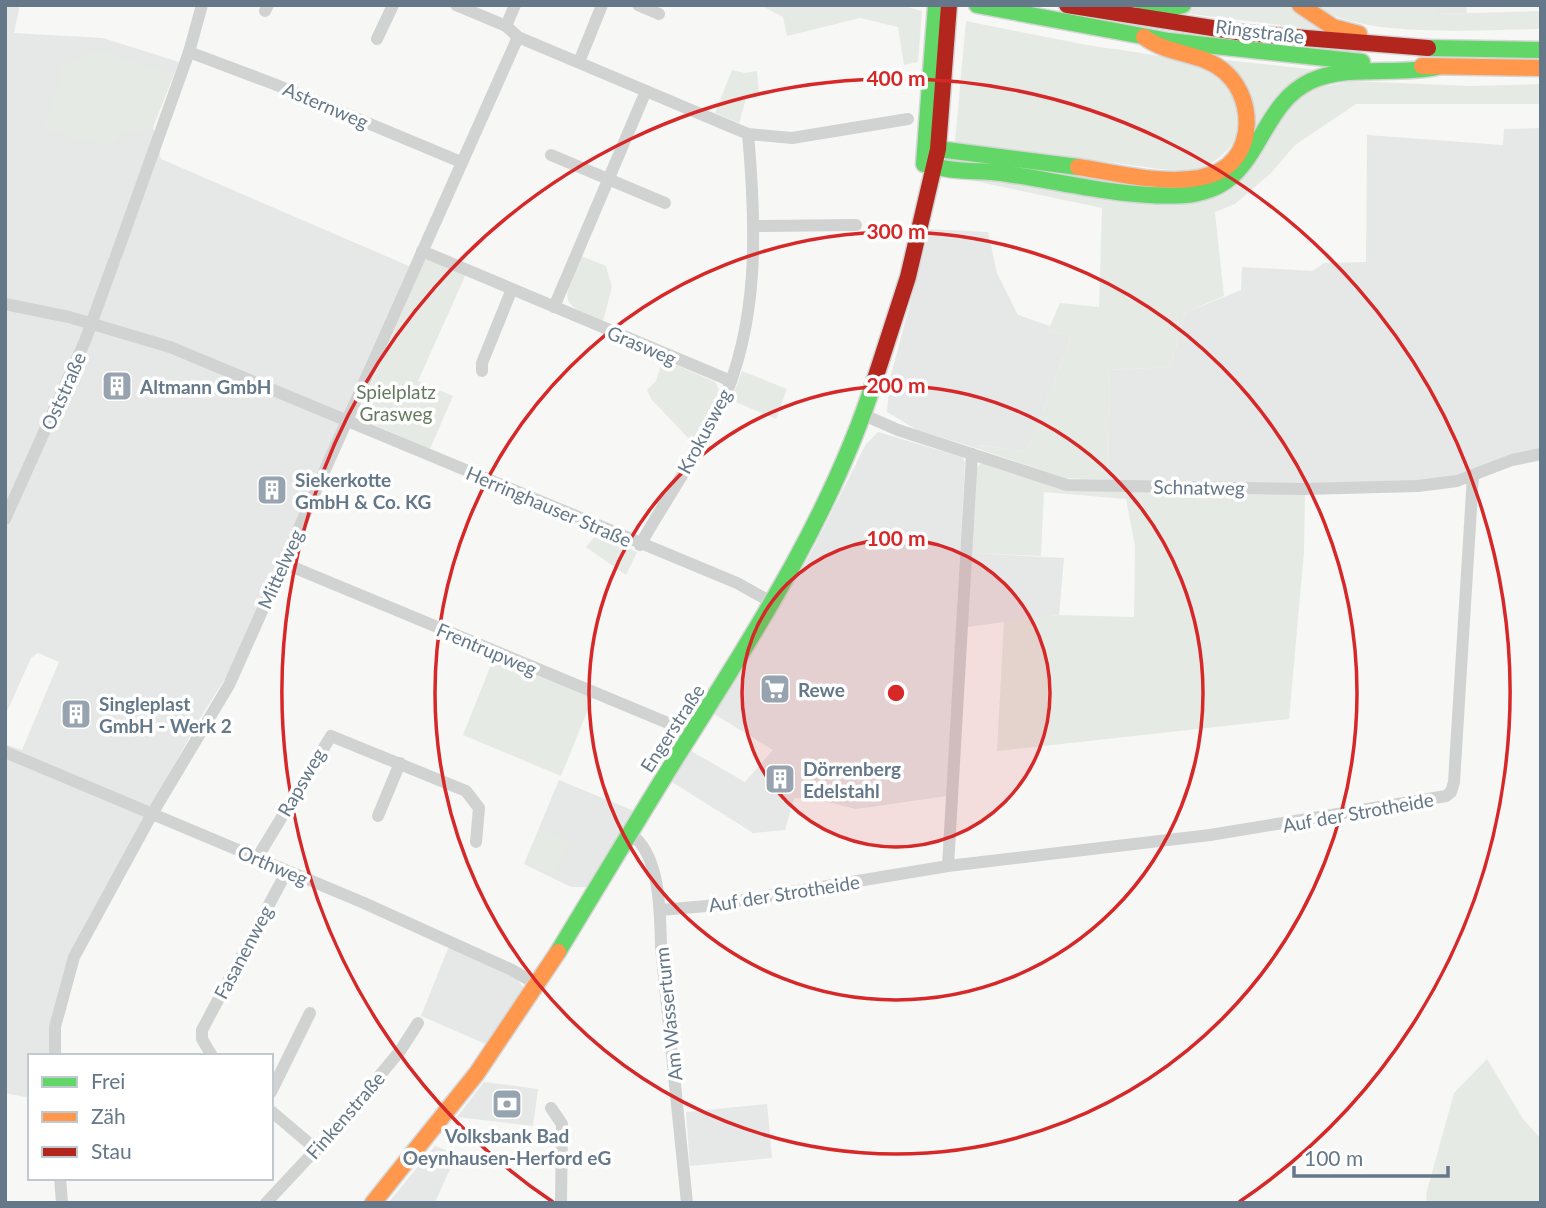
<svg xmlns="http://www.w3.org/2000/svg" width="1546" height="1208" font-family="Lato,sans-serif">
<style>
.built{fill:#e6e7e7}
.green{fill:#e6eae4}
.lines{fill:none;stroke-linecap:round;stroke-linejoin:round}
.fast-casing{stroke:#d4d5d5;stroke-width:19}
.slow-casing{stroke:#d4d5d5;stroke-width:19}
.jam-casing{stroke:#d4d5d5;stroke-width:19}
.street{stroke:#d1d2d2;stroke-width:12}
.fast{stroke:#63d668;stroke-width:16}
.slow{stroke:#ff974d;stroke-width:16}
.jam{stroke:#b3261e;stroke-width:16}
.ring{fill:none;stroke:#d62828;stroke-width:3.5}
.labels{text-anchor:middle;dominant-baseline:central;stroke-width:7;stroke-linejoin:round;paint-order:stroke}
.street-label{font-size:19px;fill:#647889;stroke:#fff}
.poi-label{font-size:19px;font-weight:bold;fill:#647889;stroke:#fff;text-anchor:start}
.park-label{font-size:19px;fill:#647a5f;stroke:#fff}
.centre{fill:#d62828;stroke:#fff;stroke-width:3.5}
.ring-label{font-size:21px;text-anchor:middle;font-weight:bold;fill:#d62828;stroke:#fff;stroke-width:7;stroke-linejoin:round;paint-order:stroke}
</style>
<rect width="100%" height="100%" fill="#f7f7f6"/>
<g class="built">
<path d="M5,5H20L14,33L103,38L179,62L153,127L161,159L409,266L228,674L197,723L72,955L52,1056H30V1098L5,1093V744L22,750L59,662L38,653L31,658L5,716Z"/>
<path d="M1435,5H1466L1467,13L1435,14Z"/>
<path d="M1541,128V450L1471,472L1421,482L1304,485L1108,480L1110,370L1171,367L1185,313L1241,290L1242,267L1312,271L1324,263L1366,262L1367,135L1503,145L1504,129Z"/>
<path d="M930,229L988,232L997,273L1018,315L1050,326L1048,331L1071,337L1027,451L979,445V449L917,430L887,412L890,379Z"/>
<path d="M878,432L962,457L965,462L947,796L856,809L816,799L794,798L785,830L753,833L672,782L691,751L745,782L773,750L714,714L810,555L866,444Z"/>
<path d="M971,553L1064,558L1059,615L967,627Z"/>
<path d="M559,780L634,811L588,887H571L524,864Z"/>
<path d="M449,946L517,979L523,987L521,999L488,1045L421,1016Z"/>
<path d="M484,1082L538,1089L533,1126L457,1117Z"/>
<path d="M767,1104L772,1158L690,1166L686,1112Z"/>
<path d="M435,1146L457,1154L435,1202L388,1203Z"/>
</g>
<g class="green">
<path d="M760,5H900L922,11L918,62L904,65L898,27L860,18L787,36L783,17Z"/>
<path d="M1194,5H1295L1328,31L1175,12Z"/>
<path d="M1314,5H1435V14L1541,11V29C1482,29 1361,40 1314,5Z"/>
<path d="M966,21C1006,29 1046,37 1087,45C1121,51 1194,56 1221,79C1234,90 1240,110 1238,127C1235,151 1212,165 1191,173L955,142Z"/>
<path d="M96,50L172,75L153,127L120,135L108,147L45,129L63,65Z"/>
<path d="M1216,59L1327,71L1219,181L1202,185L1252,120Z"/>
<path d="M732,70L745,73L757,71L759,93L746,99L739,123L715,113Z"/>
<path d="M1351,81L1470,86L1541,84V104H1356L1295,145L1271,173L1235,204L1215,212L1224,296L1185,313L1171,367L1110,370L1108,480L1065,478L979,449L978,445L1027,451L1071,337L1048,331L1060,303L1099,307L1102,208L951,176L1171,203L1309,90Z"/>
<path d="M581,256L606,266L612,287L603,321C555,303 564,298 581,256Z"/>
<path d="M426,257L466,274L418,381L453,396L430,449L363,420L358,413Z"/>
<path d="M663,359L715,382L720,392L693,443L652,400L647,390L656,381Z"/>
<path d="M742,371L787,389L776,419L731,400Z"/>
<path d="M981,463L1024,477L1305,495L1304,552L1289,719L997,751L1004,621L1059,615L1134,617L1135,546L1126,499L1044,492L1041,556L971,553L976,470Z"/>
<path d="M597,534L637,552L626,575L586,547Z"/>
<path d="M495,655L593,697L561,776L463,735Z"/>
<path d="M540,827L563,841L566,837L570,839L555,875L526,863Z"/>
<path d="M1487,1059L1523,1119L1541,1139V1203H1427L1426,1194L1454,1093Z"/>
</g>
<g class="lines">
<g class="fast-casing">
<g id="fast">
<path d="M977,5L1169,41L1362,62"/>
<path d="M1144,9L1164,10L1183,5"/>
<path d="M1428,48L1541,50"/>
<path d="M924,164L936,5"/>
<path d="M1078,167L938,149L928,153L927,163C948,173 977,170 1001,173C1061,181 1124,199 1186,195C1201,194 1218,188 1230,178C1262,151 1269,100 1311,81C1349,64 1396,76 1437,67"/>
<path d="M558,952C598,886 638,819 679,753C754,634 832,514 875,379"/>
</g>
</g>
<g class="slow-casing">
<g id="slow">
<path d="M1300,5L1333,27L1359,34"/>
<path d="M1422,66L1541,68"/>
<path d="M1078,167C1128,174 1234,206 1246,132C1249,110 1242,88 1226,73C1204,52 1169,56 1144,37"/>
<path d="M373,1203L477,1073L558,952"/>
</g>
</g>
<g class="jam-casing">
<g id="jam">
<path d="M1067,5L1244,33L1428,48"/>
<path d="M875,379L908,277L938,149L949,5"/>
</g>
</g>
<g class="street">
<path d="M456,5L506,26L518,37L748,134L792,138L908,119"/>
<path d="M638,5L659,14"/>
<path d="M265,11L268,5"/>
<path d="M506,26L515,5"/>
<path d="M377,39L393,5"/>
<path d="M189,52L274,84L461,162"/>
<path d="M579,62L602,5"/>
<path d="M551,155L665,203"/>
<path d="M754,226L856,225"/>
<path d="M422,251L731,381"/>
<path d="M116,256L189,52L202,5"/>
<path d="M5,304L69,317L170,347L737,583L773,603"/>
<path d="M554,307L646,91"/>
<path d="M482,371V363L512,289"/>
<path d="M864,415L898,430L1067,485L1305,489L1418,486L1457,481L1512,460L1541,454"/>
<path d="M5,519L85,341L114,261"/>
<path d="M640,545C666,499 698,454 721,406C760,321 756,225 748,134"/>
<path d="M283,563L692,733"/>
<path d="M5,752L364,903L512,970L538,985"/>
<path d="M378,816L400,763"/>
<path d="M631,834C661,856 660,913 661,947L687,1203"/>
<path d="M257,858L331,736L466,791L479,808L476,842"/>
<path d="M948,866L972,454"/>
<path d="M660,910L707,906L948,866L1210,835L1446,796L1451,792L1454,782L1473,476"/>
<path d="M55,1056V1027L74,957L152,814L229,685L518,37"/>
<path d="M212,1056L202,1039V1030L287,871"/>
<path d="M271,1092L310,1013"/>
<path d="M551,1108L562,1124L561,1203"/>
<path d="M271,1111L317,1150"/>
<path d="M60,1178L62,1203"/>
<path d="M266,1203L336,1128L400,1051L418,1023"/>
</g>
<use href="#fast" class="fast"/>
<use href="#slow" class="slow"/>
<use href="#jam" class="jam"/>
</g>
<circle cx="896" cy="693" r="154" fill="#d62828" fill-opacity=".12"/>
<g class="ring">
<circle cx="896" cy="693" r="154"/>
<circle cx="896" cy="693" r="307"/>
<circle cx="896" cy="693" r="461"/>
<path d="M553 1202A614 614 0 1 1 1239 1202"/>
</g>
<defs>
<g id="building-square" transform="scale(1.575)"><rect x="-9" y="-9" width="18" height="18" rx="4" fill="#97a4af" stroke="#fff"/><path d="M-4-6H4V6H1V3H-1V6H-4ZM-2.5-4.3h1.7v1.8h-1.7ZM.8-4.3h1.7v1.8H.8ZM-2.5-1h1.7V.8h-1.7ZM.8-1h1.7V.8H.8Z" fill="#fff"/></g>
<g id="supermarket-square" transform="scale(1.575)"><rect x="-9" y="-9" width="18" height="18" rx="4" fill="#97a4af" stroke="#fff"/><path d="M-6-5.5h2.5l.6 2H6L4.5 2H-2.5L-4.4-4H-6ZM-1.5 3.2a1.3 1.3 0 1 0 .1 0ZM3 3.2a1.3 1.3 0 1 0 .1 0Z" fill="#fff"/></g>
<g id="bank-square" transform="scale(1.575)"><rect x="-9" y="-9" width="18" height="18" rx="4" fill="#97a4af" stroke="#fff"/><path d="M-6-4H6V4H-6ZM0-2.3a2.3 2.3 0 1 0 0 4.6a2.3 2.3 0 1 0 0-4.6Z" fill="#fff"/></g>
</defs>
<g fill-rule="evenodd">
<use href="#building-square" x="117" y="386"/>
<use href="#building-square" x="272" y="490"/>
<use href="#supermarket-square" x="775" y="689"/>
<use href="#building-square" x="76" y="714"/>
<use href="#building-square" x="780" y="779"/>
<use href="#bank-square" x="507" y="1104"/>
</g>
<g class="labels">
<g class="street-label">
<text transform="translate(1260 31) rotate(7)">Ringstraße</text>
<text transform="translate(326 105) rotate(23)">Asternweg</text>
<text transform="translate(642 345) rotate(23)">Grasweg</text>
<text transform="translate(63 391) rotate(-66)">Oststraße</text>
<text transform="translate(704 431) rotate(-62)">Krokusweg</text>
<text transform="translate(1199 487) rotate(1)">Schnatweg</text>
<text transform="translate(549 506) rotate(23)">Herringhauser Straße</text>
<text transform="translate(280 569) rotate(-66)">Mittelweg</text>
<text transform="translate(487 649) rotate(23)">Frentrupweg</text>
<text transform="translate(672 728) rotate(-57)">Engerstraße</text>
<text transform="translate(301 782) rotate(-60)">Rapsweg</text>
<text transform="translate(1358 812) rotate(-10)">Auf der Strotheide</text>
<text transform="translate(273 865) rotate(23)">Orthweg</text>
<text transform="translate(784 893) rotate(-9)">Auf der Strotheide</text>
<text transform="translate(243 952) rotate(-62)">Fasanenweg</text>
<text transform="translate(668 1014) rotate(-96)">Am Wasserturm</text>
<text transform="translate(345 1115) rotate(-49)">Finkenstraße</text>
</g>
<g class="poi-label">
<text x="140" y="386">Altmann GmbH</text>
<text x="295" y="479">Siekerkotte<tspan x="295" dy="22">GmbH &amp; Co. KG</tspan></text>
<text x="798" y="689">Rewe</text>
<text x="99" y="703">Singleplast<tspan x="99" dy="22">GmbH - Werk 2</tspan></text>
<text x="803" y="768">Dörrenberg<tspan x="803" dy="22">Edelstahl</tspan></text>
<text x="507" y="1135" text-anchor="middle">Volksbank Bad<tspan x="507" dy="22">Oeynhausen-Herford eG</tspan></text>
</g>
<g class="park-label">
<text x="396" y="391">Spielplatz<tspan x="396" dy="22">Grasweg</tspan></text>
</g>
</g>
<circle cx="896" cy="693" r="10" class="centre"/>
<g class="ring-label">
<text x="896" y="86">400 m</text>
<text x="896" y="239">300 m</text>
<text x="896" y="393">200 m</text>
<text x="896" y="546">100 m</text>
</g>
<rect width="1546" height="1208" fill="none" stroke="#647889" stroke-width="14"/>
<rect x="28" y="1054" width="245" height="126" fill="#ffffff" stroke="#c1c9d0" stroke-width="2"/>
<rect x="42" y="1077" width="35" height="10" fill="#63d668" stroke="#c1c9d0" stroke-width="2"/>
<text x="91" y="1089" font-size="21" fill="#647889">Frei</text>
<rect x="42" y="1112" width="35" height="10" fill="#ff974d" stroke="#c1c9d0" stroke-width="2"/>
<text x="91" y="1124" font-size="21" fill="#647889">Zäh</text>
<rect x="42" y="1147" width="35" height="10" fill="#b3261e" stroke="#c1c9d0" stroke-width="2"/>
<text x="91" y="1159" font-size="21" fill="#647889">Stau</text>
<path d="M1294 1166v10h154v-10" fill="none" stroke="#647889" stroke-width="3.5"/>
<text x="1304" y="1166" font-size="21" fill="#647889" stroke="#ffffff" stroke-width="5" paint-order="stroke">100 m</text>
</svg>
